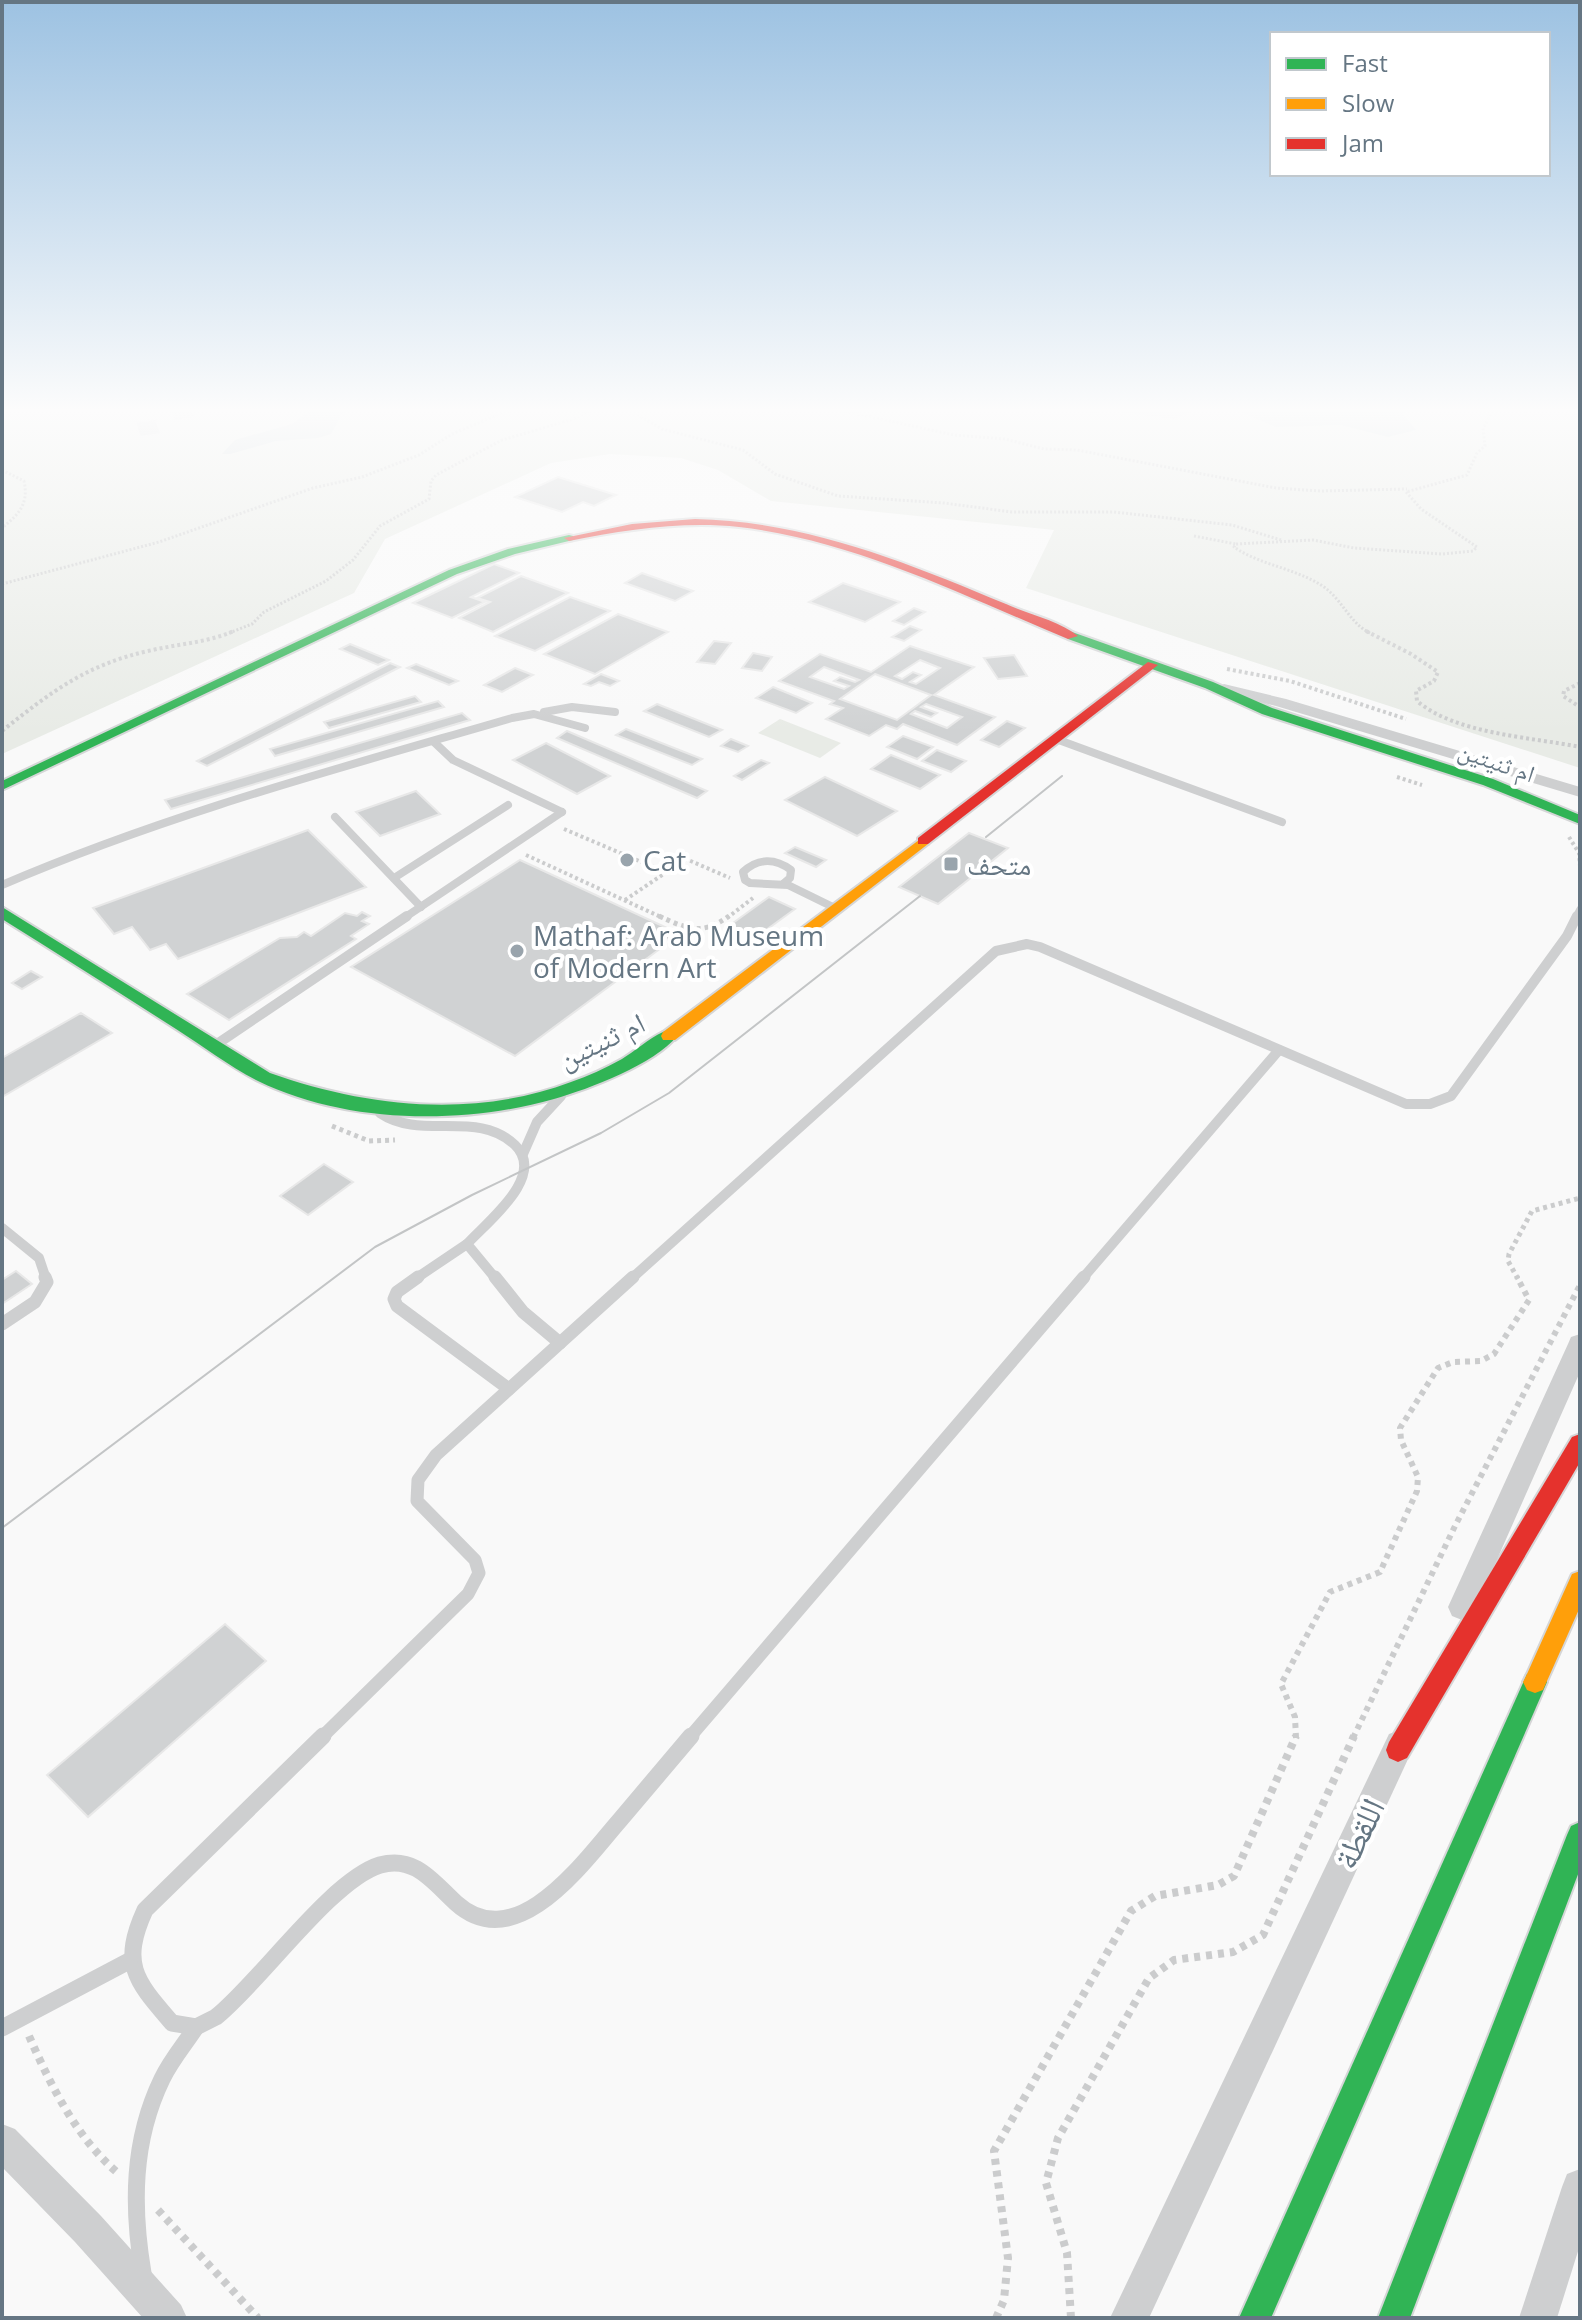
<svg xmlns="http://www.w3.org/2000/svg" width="1582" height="2320" font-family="'Open Sans','Noto Naskh Arabic',sans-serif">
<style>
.green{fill:#e8ebe6}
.water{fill:#ced6d9}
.building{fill:#d0d2d3;stroke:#e8e8e8;stroke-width:2;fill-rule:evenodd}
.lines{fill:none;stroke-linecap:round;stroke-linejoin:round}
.fast-casing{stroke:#d5d6d7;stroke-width:4}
.slow-casing{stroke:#d5d6d7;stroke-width:4}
.jam-casing{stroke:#d5d6d7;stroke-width:4}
.path-far4{stroke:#cbcccd;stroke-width:3;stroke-dasharray:2 2;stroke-linecap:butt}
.path-far3{stroke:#cbcccd;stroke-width:4;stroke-dasharray:3 3;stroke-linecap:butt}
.path-far2{stroke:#cbcccd;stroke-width:5;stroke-dasharray:4 4;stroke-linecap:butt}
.path-far1{stroke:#cbcccd;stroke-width:6;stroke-dasharray:5 5;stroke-linecap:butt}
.path{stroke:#cbcccd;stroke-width:8;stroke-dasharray:6 6;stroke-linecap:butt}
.lane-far3{stroke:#cecfd0;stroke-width:8}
.lane-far2{stroke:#cecfd0;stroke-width:10}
.lane-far1{stroke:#cecfd0;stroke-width:13}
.lane{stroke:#cecfd0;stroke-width:17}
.street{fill:#cecfd0;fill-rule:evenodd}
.fast{fill:#30b455;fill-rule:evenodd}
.slow{fill:#ff9f0a;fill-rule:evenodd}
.jam{fill:#e5322d;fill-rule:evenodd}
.tram{stroke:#c3c5c6;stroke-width:2}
.poi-dot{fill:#99a4ac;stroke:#fff;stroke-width:3}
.labels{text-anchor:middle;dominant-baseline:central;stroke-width:8;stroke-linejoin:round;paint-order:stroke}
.far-street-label{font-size:24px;fill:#657683;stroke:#fff}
.poi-label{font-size:28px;fill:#657683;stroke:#fff;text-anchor:start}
.street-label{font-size:28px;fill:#657683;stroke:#fff}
.near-street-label{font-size:34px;fill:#657683;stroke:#fff}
</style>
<rect width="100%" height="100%" fill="#f9f9f9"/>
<g class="green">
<path d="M2,408H1580V768L1026,588L1054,530L771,501L718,470L681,458L610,454L551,463L385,539L354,593L2,754Z"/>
<path d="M780,719L841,743L820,758L758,733Z"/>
</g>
<g class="water">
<path d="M313,408H349L342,414L331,434L318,438L276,441L230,454H222L235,440L292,424Z"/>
<path d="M1072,408H1201L1174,419L1112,411L1091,413Z"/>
<path d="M1230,408H1403L1402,412L1416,430L1388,437L1341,425L1276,427Z"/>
</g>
<g class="building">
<path d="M169,408H191L195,418L174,421Z"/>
<path d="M156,419L161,434L140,437L135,422Z"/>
<path d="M558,477L616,495L594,506L583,502L562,512L515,497Z"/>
<path d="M494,564L519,573L471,597L485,602L452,618L413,603Z"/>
<path d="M642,573L693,591L675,601L625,583Z"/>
<path d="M521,576L568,593L493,632L459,618L490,602L477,598Z"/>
<path d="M843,583L900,602L865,622L809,602Z"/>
<path d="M570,597L610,611L535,651L495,636Z"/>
<path d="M914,608L925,612L904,625L893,621Z"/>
<path d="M618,614L668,632L595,674L544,654Z"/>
<path d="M910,626L921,630L904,641L892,637Z"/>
<path d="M714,641L731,643L715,664L697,662Z"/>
<path d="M350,644L389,660L378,665L340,649Z"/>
<path d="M910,646L974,667L934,695L995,717L957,745L903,724L897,729L886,725L869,736L826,719L843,708L830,704L834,701L779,681L820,654L871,672ZM920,660L940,668L916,684L910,682L921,675L913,672L902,679L895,676ZM824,667L859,680L855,682L840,677L834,681L849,686L844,689L810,677ZM875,674L931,695L897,720L840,699ZM926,704L962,717L947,728L911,714L915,711L931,717L937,713L921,707Z"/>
<path d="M753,653L772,657L762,671L742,668Z"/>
<path d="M1014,655L1027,676L998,679L984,658Z"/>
<path d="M390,663L400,667L207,766L197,761Z"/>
<path d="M416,664L458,681L449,685L407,668Z"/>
<path d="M515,668L533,675L502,692L484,685Z"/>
<path d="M601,674L619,681L610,686L599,682L591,686L584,684Z"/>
<path d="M773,687L812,703L796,713L756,698Z"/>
<path d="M415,696L421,702L329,728L324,722Z"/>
<path d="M438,701L444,707L275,756L270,749Z"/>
<path d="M657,704L722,730L709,737L644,711Z"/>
<path d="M462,713L470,720L171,809L165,800Z"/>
<path d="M1007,721L1025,728L999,747L981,740Z"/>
<path d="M626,729L702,759L692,765L616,735Z"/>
<path d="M567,731L707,791L697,798L557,738Z"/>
<path d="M903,736L933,747L917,759L887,747Z"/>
<path d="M731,739L748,746L738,752L721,746Z"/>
<path d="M546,743L610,776L577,794L513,760Z"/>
<path d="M937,750L966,761L951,772L922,761Z"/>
<path d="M891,755L940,775L920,789L871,769Z"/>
<path d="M761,760L769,763L742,780L734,776Z"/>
<path d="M825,777L897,811L857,836L785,800Z"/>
<path d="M416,791L440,814L380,836L356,812Z"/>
<path d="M308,830L366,887L178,959L166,944L150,950L132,927L114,934L93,908Z"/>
<path d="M969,833L1008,848L938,904L899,887Z"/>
<path d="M795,847L826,860L816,867L785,853Z"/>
<path d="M520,860L680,934L515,1056L351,967Z"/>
<path d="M769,897L795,909L751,941L726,928Z"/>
<path d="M362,912L370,916L362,921L369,924L351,936L356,939L229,1020L187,994L280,938L297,937L304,932L311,936L345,913L357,916Z"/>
<path d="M31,971L42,977L22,989L12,983Z"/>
<path d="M81,1013L112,1033L2,1097V1058Z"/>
<path d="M324,1164L353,1182L308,1215L280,1196Z"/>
<path d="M16,1271L32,1284L2,1304V1280Z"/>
<path d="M225,1624L266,1661L88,1817L47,1775Z"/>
</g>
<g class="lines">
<g class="fast-casing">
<g id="fast">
<path d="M569,535L573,536V540L515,554L457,574L2,790V781L449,570L508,549Z"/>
<path d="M1072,632L1213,682L1272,708L1493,779L1580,815V824L1483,785L1262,714L1205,688L1068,639L1066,636Z"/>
<path d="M2,907L270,1073C366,1107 473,1119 571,1082C588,1076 606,1068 622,1059C635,1051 648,1039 663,1032C669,1030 669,1031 675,1032L677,1036C655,1064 589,1089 554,1099C462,1125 346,1124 258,1081C230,1067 203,1046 176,1029C118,992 60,955 2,919Z"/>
<path d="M1535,1671L1543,1674L1547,1682L1271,2318H1239L1527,1674Z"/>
<path d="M1580,1822V1869L1410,2318H1378L1567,1835L1571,1826Z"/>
</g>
</g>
<g class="slow-casing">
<g id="slow">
<path d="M923,837L928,838V844L675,1040H663L661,1036L663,1032Z"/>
<path d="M1580,1571V1607L1543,1690L1535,1693L1527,1690L1523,1682L1527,1674L1572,1574Z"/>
</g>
</g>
<g class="jam-casing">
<g id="jam">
<path d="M695,519C805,521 906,562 1006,604C1028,614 1060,621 1078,636L1068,639C962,595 854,540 739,527C682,521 625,530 569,541L564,538L632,524Z"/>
<path d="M1148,662L1158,665L928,844H918V838Z"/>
<path d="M1580,1434V1462L1407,1758L1398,1762L1389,1758L1386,1750L1389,1742L1572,1437Z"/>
</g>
</g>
<g class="path-far4">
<path d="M610,408L638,415L662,429L743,450L775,474L838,496L944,503L1012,512H1114L1232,525L1281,540"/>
<path d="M830,408L954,435L1005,439L1044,449L1077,450L1276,488L1320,491L1407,489"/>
<path d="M2,436V440"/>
<path d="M2,470L24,481C29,504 19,514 2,528"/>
<path d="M1194,536L1236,544"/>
<path d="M2,584L159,542L313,488L362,477L419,455L452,434L513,408"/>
<path d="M229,633L252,624L264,612L326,581L353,560L380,526L429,499L431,481L436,475L502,440L577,418L595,408"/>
<path d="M1370,633C1349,623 1342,598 1321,585C1294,568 1260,565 1234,547L1236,544L1313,540L1354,548L1442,554L1473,551L1477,547L1421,509L1406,492L1467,475L1477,453L1485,446L1483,428L1495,408"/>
</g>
<g class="path-far3">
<path d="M1366,631L1411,654L1438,672L1434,681L1416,691L1417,701C1456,734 1530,737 1580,747"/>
<path d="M1227,669L1290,681L1406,719"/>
<path d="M1580,683L1564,691L1563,696L1580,707"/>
<path d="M2,731C51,692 86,665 148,651C177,644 206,643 234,631"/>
<path d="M1397,777L1422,785"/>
<path d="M564,829L665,872"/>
<path d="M1569,837L1579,853L1580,866"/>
<path d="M526,855L663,918"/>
<path d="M625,900L686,859L730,878"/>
<path d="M727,918L753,898"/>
</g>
<g class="path-far2">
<path d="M659,916C687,929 702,936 729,916"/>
<path d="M332,1126L369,1141L395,1140"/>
<path d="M1518,1279L1508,1261L1509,1254L1532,1211L1580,1198"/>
</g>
<g class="path-far1">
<path d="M1296,1738L1295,1717L1281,1684L1330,1592L1380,1572L1417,1491L1418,1477L1401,1440L1400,1428L1438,1368L1453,1362L1481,1361L1494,1354L1529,1300L1517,1277"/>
<path d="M1353,1738L1455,1526L1580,1285"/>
</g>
<g class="path">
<path d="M29,2036C51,2086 77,2139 119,2174"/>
<path d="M158,2210L258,2318"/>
<path d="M996,2318L1004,2300L1008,2258L994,2151L1131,1911L1155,1896L1218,1885L1234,1876L1296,1736"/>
<path d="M1071,2318L1067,2253L1046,2183L1058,2138L1149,1978L1174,1960L1233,1952L1263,1935L1354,1736"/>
</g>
<g class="lane-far3">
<path d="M544,712L572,707L615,712"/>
<path d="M1056,739L1282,822"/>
<path d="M434,742L453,760L562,812"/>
<path d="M335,817L421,907"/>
<path d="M394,878L508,805"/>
<path d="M783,884L790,878L791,870C775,858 758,858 743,872L745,880L750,883L788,885L837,909"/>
<path d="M2,885C167,814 340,768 512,718L534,714L585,728"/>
<path d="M404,918L562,812"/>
<path d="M1576,918L1580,910"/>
</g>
<g class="lane-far2">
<path d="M217,1044L407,916"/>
<path d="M380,1113C421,1141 478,1109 515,1145C547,1176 488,1221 467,1244L496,1279"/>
<path d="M523,1154L537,1122L561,1096"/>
<path d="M2,1228L39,1258L46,1279"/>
<path d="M415,1279L467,1244"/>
<path d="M631,1279L996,951L1027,944L1040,947L1406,1104H1430L1451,1096L1567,936L1577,916"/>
<path d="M1082,1279L1279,1050"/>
</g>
<g class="lane-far1">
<path d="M418,1277L397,1292L394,1299L397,1306L509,1389"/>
<path d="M495,1277L523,1312L560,1343"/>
<path d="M2,1324L35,1302L47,1282L45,1277"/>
<path d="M321,1738L468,1594L479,1573L475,1560L417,1501L418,1480L436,1455L633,1277"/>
<path d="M689,1738L1084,1277"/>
</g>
<g class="lane">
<path d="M323,1736L145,1910C120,1965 136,1981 172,2023L196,2027L216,2017C260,1982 331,1880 380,1865C415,1855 433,1882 456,1903C517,1958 585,1860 620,1820C644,1792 667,1764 691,1736"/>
<path d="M2,2028L129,1961"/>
<path d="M143,2273C132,2207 132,2141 162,2079C171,2060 185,2044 196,2027"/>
</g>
<g class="street">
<path d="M1224,684L1286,699L1580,787V797L1276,706L1219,692L1216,689Z"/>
<path d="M1580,1334V1372L1476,1607L1472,1616L1462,1620L1452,1616L1448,1607L1568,1344L1571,1337Z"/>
<path d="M1400,1730L1411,1734L1415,1744L1149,2318H1110L1389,1734Z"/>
<path d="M2,2124L15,2129L101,2216L181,2305L187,2318H143L75,2242L2,2167Z"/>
<path d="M1580,2169V2245L1557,2318H1519L1562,2187L1567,2174Z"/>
</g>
<use href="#fast" class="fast"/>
<use href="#slow" class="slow"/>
<use href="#jam" class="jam"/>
<g class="tram">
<path d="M986,837L1062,776"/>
<path d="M2,1528L375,1247L472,1195L601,1133L669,1093L920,896"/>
</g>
</g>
<linearGradient id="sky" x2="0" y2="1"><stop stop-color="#9dc2e2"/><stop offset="0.56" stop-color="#fcfcfc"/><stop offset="1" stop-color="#fcfcfc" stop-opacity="0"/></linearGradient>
<rect width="1582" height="733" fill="url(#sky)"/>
<g class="poi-dot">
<circle cx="627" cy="860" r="8"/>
<rect x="943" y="856" width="16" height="16" rx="4"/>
<circle cx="517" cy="951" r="8"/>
</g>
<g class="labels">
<g class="far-street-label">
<text transform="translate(1497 761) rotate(19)">ام ثنيتين</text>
</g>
<g class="poi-label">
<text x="643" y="860">Cat</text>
<text x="967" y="864">متحف</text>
<text x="533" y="935">Mathaf: Arab Museum<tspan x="533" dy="32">of Modern Art</tspan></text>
</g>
<g class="street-label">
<text transform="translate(601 1040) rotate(-26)">ام ثنيتين</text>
</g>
<g class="near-street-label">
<text transform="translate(1358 1833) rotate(-64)">اللقطة</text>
</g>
</g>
<rect width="1582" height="2320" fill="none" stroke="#657683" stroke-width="8"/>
<rect x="1270" y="32" width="280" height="144" fill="#ffffff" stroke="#c1c8cd" stroke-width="2"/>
<rect x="1286" y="58" width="40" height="12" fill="#30b455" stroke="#c1c8cd" stroke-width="2"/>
<text x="1342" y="72" font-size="24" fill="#657683">Fast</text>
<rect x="1286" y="98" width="40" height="12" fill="#ff9f0a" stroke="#c1c8cd" stroke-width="2"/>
<text x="1342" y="112" font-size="24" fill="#657683">Slow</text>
<rect x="1286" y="138" width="40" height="12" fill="#e5322d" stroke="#c1c8cd" stroke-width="2"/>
<text x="1342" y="152" font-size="24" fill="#657683">Jam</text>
</svg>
